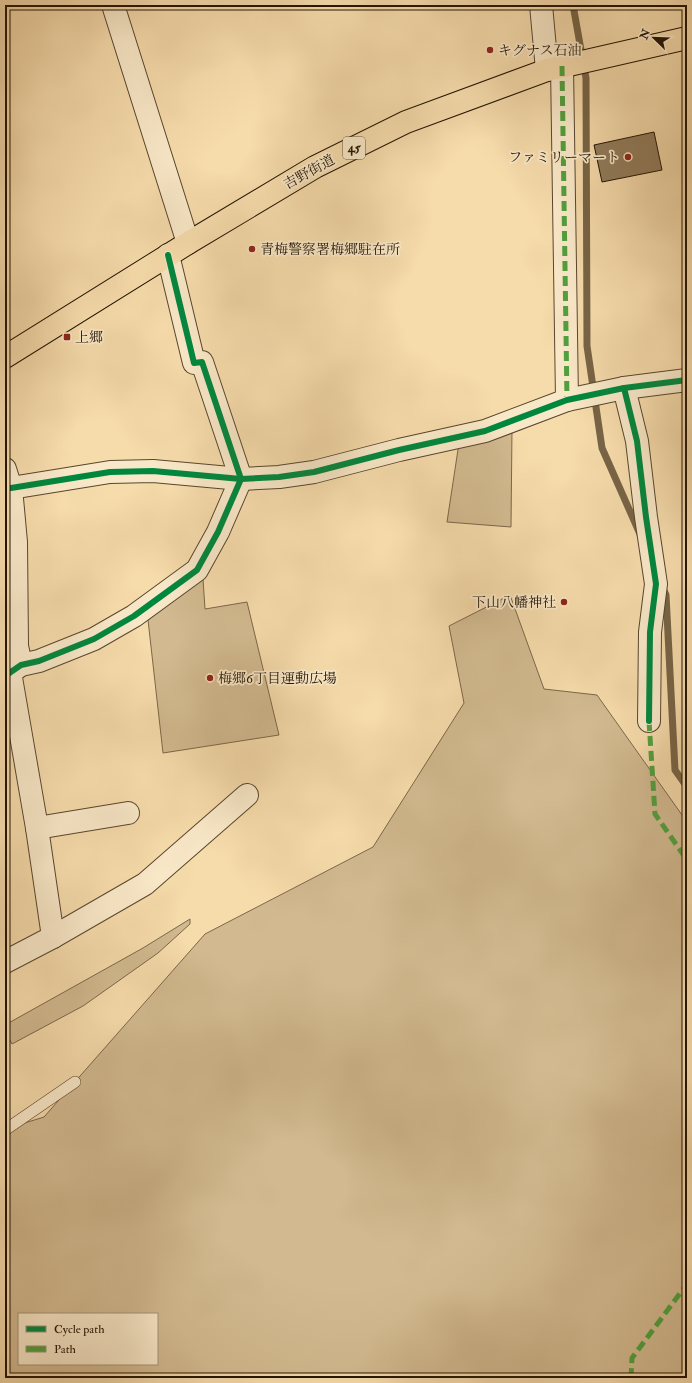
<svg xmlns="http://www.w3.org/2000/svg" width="692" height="1383" font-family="'IM FELL Double Pica','Noto Serif JP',serif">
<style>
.green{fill:#d2b98f;stroke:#7b674a;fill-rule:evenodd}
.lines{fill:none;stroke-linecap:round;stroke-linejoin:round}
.stream{stroke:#776446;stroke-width:7}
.building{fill:#917c5b;stroke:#241504}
.lane-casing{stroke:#58462e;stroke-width:12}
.street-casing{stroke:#58462e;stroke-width:24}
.primary-casing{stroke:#241504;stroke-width:24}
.lane{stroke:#f9e8c8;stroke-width:11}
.street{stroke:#f9e8c8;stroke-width:22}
.primary{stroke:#f6dbab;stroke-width:22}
.quiet{stroke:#50a03d;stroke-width:5;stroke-dasharray:10 5;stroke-linecap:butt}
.cycleway-casing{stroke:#f9e8c8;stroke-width:8}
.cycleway{stroke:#00873e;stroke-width:6}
.poi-dot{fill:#8f2418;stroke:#f9e8c8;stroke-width:1.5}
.labels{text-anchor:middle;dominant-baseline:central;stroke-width:3.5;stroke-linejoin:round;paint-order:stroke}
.shield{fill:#f9e8c8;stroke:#64543f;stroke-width:1}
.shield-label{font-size:13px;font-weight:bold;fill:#241504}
.poi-label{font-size:14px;fill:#241504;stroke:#f9e8c8;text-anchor:start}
.street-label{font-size:14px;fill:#241504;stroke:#f9e8c8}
</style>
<rect width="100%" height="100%" fill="#f6dbab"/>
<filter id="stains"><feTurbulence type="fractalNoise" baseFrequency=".005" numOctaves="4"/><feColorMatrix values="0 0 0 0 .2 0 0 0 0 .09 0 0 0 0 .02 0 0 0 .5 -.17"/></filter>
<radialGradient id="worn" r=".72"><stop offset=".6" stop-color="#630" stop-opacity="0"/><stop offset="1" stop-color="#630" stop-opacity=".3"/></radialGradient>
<g class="green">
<path d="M512,429L511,527L447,522L459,443Z"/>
<path d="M203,579L205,609L247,602L279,735L163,753L148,620Z"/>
<path d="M510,595L544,689L597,695L687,822V1378H5V1129L44,1117L205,934L373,847L464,703L449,626ZM19,1314H157V1364H19Z"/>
<path d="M190,919V924L158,953L83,1006L12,1044L5,1031V1025L143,948Z"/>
</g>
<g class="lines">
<g class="stream">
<path d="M573,5L586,78L587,346L602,448L640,534"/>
<path d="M662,586L666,595L675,770L687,787"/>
</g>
</g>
<path class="building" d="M654,132L662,170L602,182L594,145Z"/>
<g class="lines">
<g class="lane-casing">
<path id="lane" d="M5,1130L75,1082"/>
</g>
<g class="street-casing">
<g id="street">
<path d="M113,5L188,243"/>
<path d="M541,5L547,70"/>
<path d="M562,66L567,400"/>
<path d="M624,388L637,441L646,517L656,584L650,632L649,721"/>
<path d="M5,469L11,488L16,542L17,646L21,665"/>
<path d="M11,488L110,472L153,471L241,479L279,477L314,472L399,450L485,431L567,400L624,388L687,380"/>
<path d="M10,672L37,828L53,937"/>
<path d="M5,676L21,665L39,661L94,639L134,616L197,570L218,532L241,479L202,362L194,363L168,255"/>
<path d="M37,828L128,813"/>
<path d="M5,962L53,937L145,884L247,795"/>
</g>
</g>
<g class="primary-casing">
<path id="primary" d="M5,357L188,243L315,167L406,122L547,70L687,38"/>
</g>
<use href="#lane" class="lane"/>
<use href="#street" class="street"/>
<use href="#primary" class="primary"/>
<g class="quiet">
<path d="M562,66L567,400"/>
<path d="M649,721L655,814L687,860"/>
<path d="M631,1378L632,1358L687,1284"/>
</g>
<g class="cycleway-casing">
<g id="cycleway">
<path d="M624,388L637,441L646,517L656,584L650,632L649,721"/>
<path d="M11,488L110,472L153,471L241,479L279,477L314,472L399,450L485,431L567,400L624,388L687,380"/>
<path d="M5,676L21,665L39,661L94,639L134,616L197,570L218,532L241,479L202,362L194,363L168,255"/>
</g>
</g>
<use href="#cycleway" class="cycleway"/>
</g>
<g class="poi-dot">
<circle cx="490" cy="50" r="4"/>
<circle cx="628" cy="157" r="4"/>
<circle cx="252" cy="249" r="4"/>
<rect x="63" y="333" width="8" height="8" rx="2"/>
<circle cx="564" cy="602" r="4"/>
<circle cx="210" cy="678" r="4"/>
</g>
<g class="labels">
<rect class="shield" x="343" y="137" width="22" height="22" rx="3"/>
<g class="shield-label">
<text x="354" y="148">45</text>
</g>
<g class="poi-label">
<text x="498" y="50">キグナス石油</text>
<text x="620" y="157" text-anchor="end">ファミリーマート</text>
<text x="260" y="249">青梅警察署梅郷駐在所</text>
<text x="75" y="337">上郷</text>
<text x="556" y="602" text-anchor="end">下山八幡神社</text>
<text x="218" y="678">梅郷6丁目運動広場</text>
</g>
<g class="street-label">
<text transform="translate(309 172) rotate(-29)">吉野街道</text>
</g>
</g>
<rect width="692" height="1383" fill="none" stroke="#f6dbab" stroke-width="20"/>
<rect x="6" y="6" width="680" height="1371" fill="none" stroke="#241504" stroke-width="2"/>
<rect x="10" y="10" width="672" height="1363" fill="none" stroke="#241504"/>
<rect x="18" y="1313" width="140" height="52" fill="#f9e8c8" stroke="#a4947a"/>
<rect x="26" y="1326" width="20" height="6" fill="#00873e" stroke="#a4947a"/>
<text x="54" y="1333" font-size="12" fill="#241504">Cycle path</text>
<rect x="26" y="1346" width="20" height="6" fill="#50a03d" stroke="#a4947a"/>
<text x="54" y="1353" font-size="12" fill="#241504">Path</text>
<g transform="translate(654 38) rotate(293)" stroke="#f9e8c8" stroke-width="3" paint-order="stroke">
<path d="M0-3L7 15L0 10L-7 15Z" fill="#241504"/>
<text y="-6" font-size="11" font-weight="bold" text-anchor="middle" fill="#241504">N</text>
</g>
<rect width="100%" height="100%" filter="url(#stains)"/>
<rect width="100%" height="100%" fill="url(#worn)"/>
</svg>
